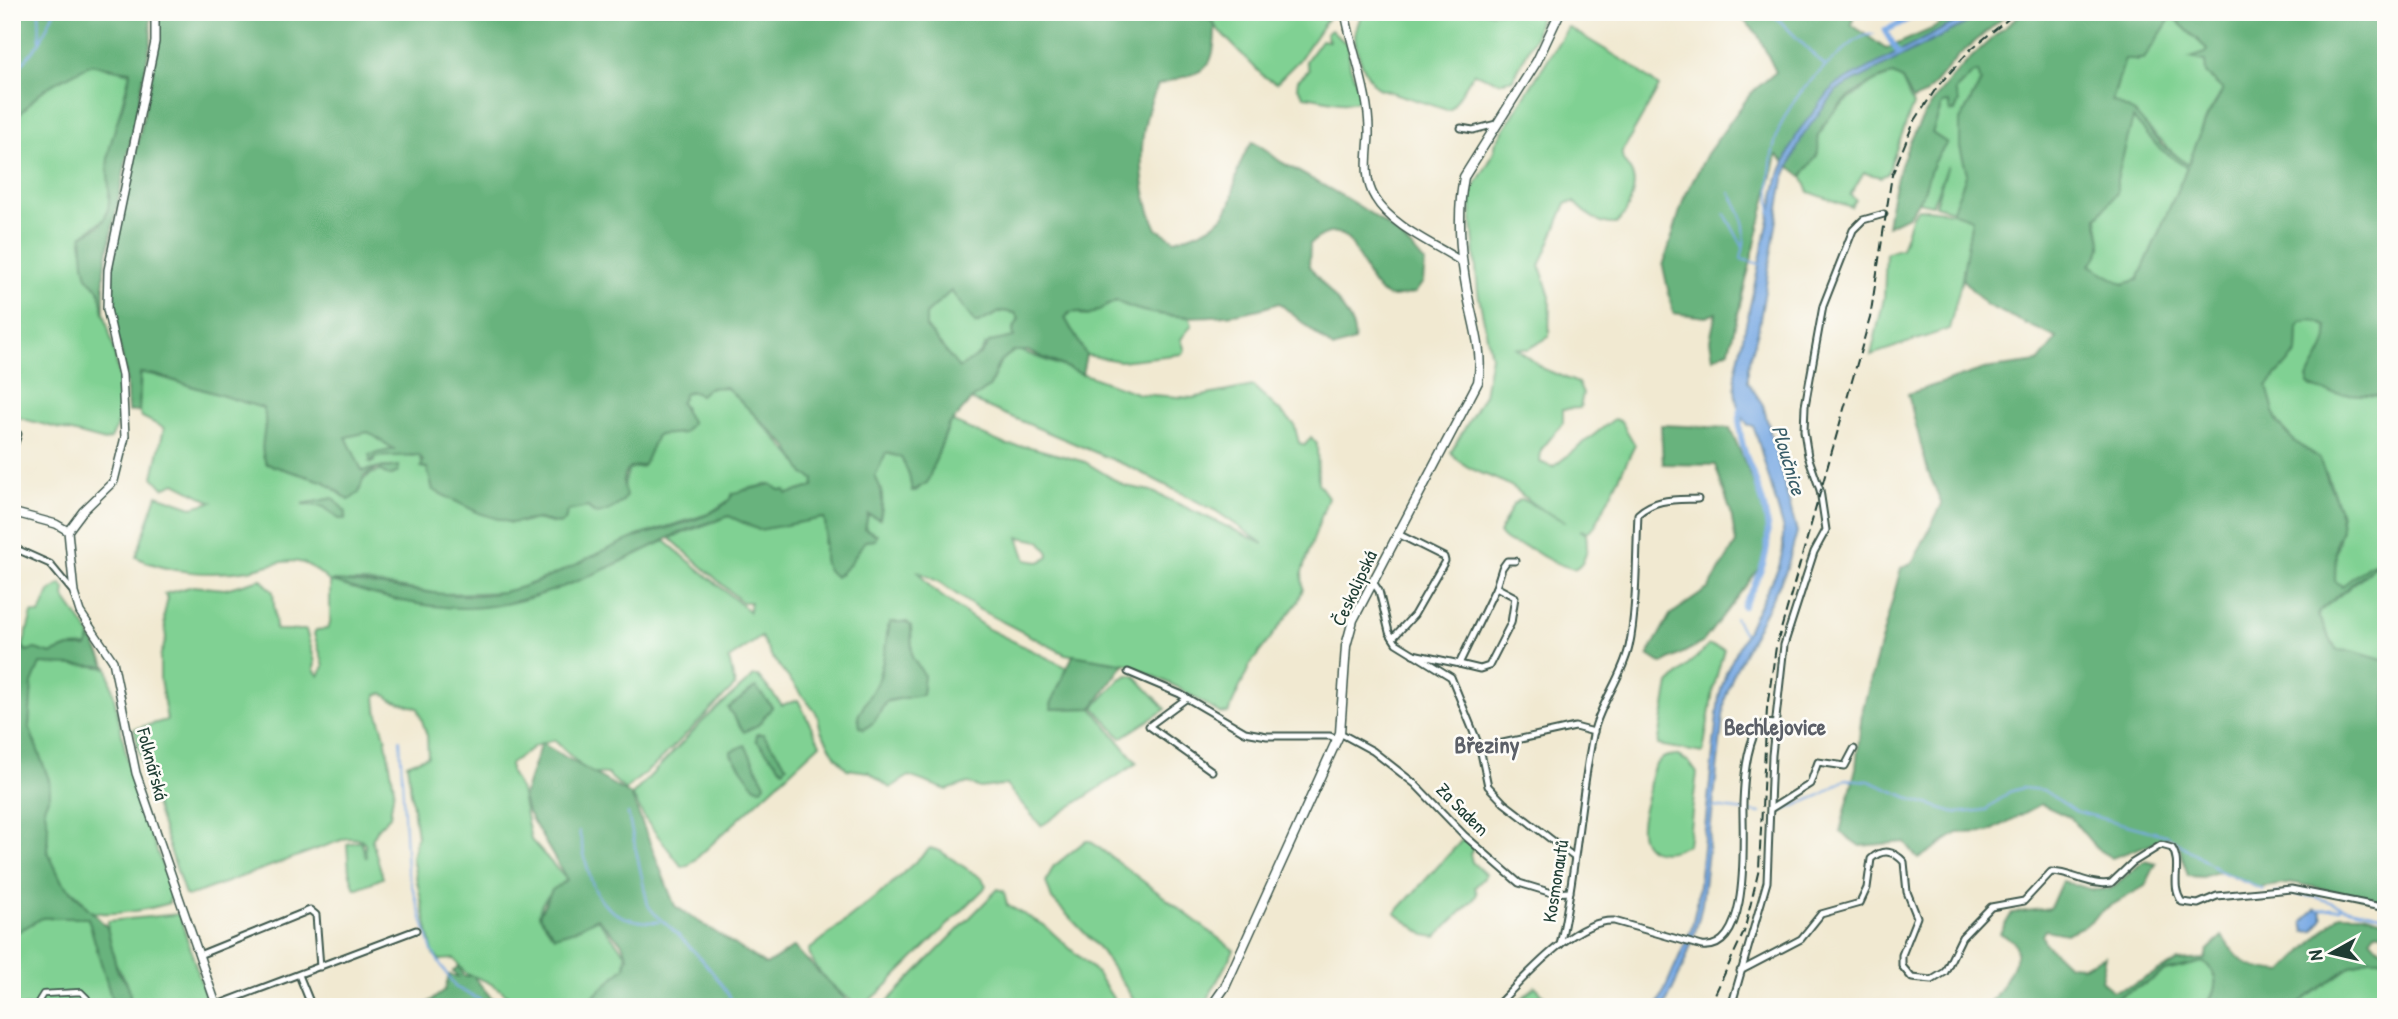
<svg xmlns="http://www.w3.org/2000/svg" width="2398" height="1019" font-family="'Patrick Hand',sans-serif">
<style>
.green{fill:#80d193;stroke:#508764;stroke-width:2;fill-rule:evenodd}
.forest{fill:#68b37d;stroke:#447858;stroke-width:2;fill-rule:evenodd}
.water{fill:#7aaae4;stroke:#4c748c;stroke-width:2}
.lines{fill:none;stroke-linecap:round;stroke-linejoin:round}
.stream{stroke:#7aaae4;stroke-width:2}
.canal{stroke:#7aaae4;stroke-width:6}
.pedestrian-casing{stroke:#3e574c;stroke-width:8}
.minor-casing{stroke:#3e574c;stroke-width:9}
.tertiary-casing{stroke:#3e574c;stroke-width:10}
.secondary-casing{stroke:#3e574c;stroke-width:11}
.pedestrian{stroke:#fff;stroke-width:4.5}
.minor{stroke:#fff;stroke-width:5}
.tertiary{stroke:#fff;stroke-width:7}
.secondary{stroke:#fff;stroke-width:8}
.rail{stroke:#1f3d34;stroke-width:2;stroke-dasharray:10 5;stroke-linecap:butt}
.labels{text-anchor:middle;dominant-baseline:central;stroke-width:5;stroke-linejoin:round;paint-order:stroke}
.street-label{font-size:19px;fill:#1f3d34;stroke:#fdfcf7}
.water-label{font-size:21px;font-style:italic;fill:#3a5e69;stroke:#fdfcf7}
.quarter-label{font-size:23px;font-weight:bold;fill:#5c6068;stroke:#fdfcf7}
</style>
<rect width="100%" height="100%" fill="#fdfcf7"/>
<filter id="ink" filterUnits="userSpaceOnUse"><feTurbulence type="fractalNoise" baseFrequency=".0143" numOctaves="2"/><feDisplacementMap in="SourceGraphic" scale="14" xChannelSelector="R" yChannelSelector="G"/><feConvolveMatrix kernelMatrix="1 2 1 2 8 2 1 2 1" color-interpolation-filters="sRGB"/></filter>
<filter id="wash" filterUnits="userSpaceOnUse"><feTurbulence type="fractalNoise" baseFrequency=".00686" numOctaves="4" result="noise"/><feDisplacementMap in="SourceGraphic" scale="28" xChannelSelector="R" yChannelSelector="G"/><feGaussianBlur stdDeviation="1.57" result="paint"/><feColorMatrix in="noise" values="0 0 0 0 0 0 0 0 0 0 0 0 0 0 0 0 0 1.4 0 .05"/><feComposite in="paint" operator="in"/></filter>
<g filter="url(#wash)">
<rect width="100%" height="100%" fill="#f1e9d1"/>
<g class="green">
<path d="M1201,12H1332L1299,60L1276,83L1263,76Z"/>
<path d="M1362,12H1541L1535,37L1513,79L1500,82L1474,73L1451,109L1447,110L1378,88C1366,77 1355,52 1355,35C1356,28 1360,19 1362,12Z"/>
<path d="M2172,16L2208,50L2209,52L2191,58L2205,61L2211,79L2223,90L2207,117L2188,165C2160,144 2143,116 2112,102L2125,59L2138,61Z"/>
<path d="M1568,27L1634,67L1659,87L1622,152C1621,162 1627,164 1631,172C1639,187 1628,214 1616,224C1599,225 1586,214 1575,202L1566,203L1540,266L1550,297L1549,337L1528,349L1516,348L1544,369L1578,383L1583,393L1580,408L1563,409V423L1541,450L1540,462L1553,467L1614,419L1621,421L1635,445L1595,526L1587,532L1580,530L1586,534C1588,547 1588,562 1574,569C1559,565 1545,559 1533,550C1522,543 1509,548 1499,533L1513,505L1521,499L1566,522C1549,514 1533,506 1520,493C1503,476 1465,474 1451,452L1484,395L1491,356L1478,292L1470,200C1474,178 1493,165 1496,142Z"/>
<path d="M1331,30L1348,45L1350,66L1361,96L1359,101C1339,105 1323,98 1304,96L1297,86L1298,80L1309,70L1306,61L1321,40L1329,41L1326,34Z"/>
<path d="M91,64L130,73L108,157L110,204L104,219L82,236L81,242L89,279L99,289C107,335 135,395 111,439L105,441L12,416V122C22,113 37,93 45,89C59,79 76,73 91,64Z"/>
<path d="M1978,72L1981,82L1960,120V147L1967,173L1953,210L1935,205L1948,165L1932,205L1918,202L1933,163L1947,143L1932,133L1942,104L1949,103V111L1957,96L1955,91L1973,73Z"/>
<path d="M1893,74L1901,78L1913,105L1887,174L1881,177L1864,173L1850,195L1856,200L1851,207L1809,192L1802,176L1817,155V141L1829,115L1873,82Z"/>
<path d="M2133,117L2159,148L2187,168L2138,280L2123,284L2090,265L2101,241L2097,217L2117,193V178Z"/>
<path d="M1918,208L1952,212L1972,219L1962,279L1949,329L1871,355L1884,298L1886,252L1901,249L1912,215Z"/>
<path d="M951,291L976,324L1002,311L1015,313L1019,319L1013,330L1014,337L985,345L981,353L959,369L926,327V314Z"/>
<path d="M1116,301L1190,318L1192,325L1181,339L1185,351L1182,354L1120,361L1086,355L1065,318L1073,311L1085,316Z"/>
<path d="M2312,319L2327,326C2329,344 2320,366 2307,378L2310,386C2334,397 2360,392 2386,397V661L2336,650L2318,616L2319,612L2370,571L2342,586L2335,581C2329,555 2348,532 2339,508C2333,492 2327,467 2315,455C2311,451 2306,450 2301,447C2287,437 2260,403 2268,384C2273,373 2288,362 2297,353L2298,327L2301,321Z"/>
<path d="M1017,350L1139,394L1192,398L1253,386L1294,424L1299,443L1305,445L1311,437L1317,444L1318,483L1328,497L1302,572L1303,589L1298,602L1250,665L1228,713L1221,714L1177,687L1128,664L1065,654L976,608L939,582L917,571L933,590L988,629L1066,667L1051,709L1092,708L1137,763L1041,826L1006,785L980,788L968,783L947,790L909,776L890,788L869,772L847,769L836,757L821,731L817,714L772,657L761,637L729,659L735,686L657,763L625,790L607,774L588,773L554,740L535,746L510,764V771L521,791L531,840L567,880C556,890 540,897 539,915L552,934L575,930L589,921L598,920L626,954L625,967L582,1007H518C503,988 487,980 466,974L454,959L440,960L433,954L412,858L417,836L407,764L428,756L427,736L418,708L392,700L383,693L376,695L377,711L385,736L394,788L390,816L378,828L372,840L383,878L355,889L349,871L347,844L361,841L366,858L365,843L361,839L347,838L189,896L185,895L143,768L134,729L167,720L160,679V657L166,639L164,615L168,598L164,594L193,586L225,589L261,579L273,592L276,630H306L315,662L314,670L319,676L324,666L314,634L316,630L327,629L330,624V582C322,575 313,566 303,563C288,557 265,567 249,570C214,576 168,574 136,557L157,495L192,507L212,502L175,483L163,488L153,477L164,428L142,417L139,411L141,371L263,408C271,426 256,446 267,464L325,482L349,500C366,472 369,473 400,467H379L362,471L346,437L368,432L395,450L377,453L369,462H374L375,457L399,453L406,457L419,455L424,468H427L433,490L523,523L534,519L555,524L565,521L567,511L588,507L593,513L623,486L629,469L642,467L657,435L683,433L685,408L680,403L685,393L717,386L731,390L814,479V486L788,495L771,484L746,489L708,514L637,536L593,559L510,592L441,594L365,582H333L440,605L541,594L665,541L749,611L750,602H742L670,538L729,516L759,530L823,517L827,528L823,543L840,575L865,541L875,540L877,534L865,529L868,514L880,519C884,501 883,492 875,476L886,453L901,457L909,474L912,491H916L927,481L951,421L1006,445L1030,447L1085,462L1125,486L1151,491L1264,544L1216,511L1130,467L971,400L990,386L1001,360ZM1018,537L1040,541L1049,553L1048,558L1039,562L1026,560ZM887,626H911L912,657L923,687L922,694L886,702L874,722L864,729C870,693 888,663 887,626Z"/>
<path d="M61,584L65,589L64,597L90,634L89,646L68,647L51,654L35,649L26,651L23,646L32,613L40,614L49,592Z"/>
<path d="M1709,645L1724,649L1713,690L1703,753L1658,745L1669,684Z"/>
<path d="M67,663L108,668L132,782L171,890L169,903C147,910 111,917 89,911L82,900L62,882L49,856L44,807L50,794L49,780L29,727L32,683L36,668L40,664Z"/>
<path d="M1128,675L1135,676L1166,709L1121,738L1094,707L1120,679Z"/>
<path d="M754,676H758L782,705L798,700L820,744L688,866L682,867L645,819L632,795L703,721ZM768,701L772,707L758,725L742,729L728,708Z"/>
<path d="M1676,755L1689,762L1697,773L1688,844C1674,853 1649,858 1642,837C1638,825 1645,806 1648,794C1650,784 1650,771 1657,763C1663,756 1668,756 1676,755Z"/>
<path d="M1464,838L1474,847L1470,854L1472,862L1485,874L1484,878L1475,887L1477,894L1473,900L1436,937L1425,935L1395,913Z"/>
<path d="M1085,841H1090L1234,950L1203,1007H1139L1098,947L1052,899L1046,882L1053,867Z"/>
<path d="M930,848L940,851L982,879L986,885L984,889L879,993L863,1005C846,1002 810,967 809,950L887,888Z"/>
<path d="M998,889L1004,891L1007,905L1045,926L1095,971L1119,1007H882Z"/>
<path d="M179,914L209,1007H132C130,998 130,987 125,979C114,963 105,942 108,921Z"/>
<path d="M42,918H88L114,1007H12V935Z"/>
<path d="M2368,959H2386V1007H2293L2351,966Z"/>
<path d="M2203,962C2221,974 2217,993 2204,1007H2095L2147,983L2165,971Z"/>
<path d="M1535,986L1555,1007H1513Z"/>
</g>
<g class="forest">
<path d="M12,12H150L151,41L104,270V315L99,289L87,277L84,264L82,236C89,232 100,227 104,220C114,202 106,176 108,157C112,128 128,100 130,71L91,64C76,73 59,79 45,89C37,94 22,113 12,122Z"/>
<path d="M158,12H1201L1215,24C1216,79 1201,69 1158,85C1136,129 1137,186 1157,229L1175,240C1257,217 1217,192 1252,142C1265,146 1272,157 1283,163C1334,192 1388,216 1425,263L1423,282L1415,293C1408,294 1399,297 1392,297C1356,292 1360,201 1310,244L1309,266C1322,285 1359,319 1354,341L1333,348L1279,303C1234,319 1160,324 1116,301L1088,316L1078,312L1069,313L1065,318L1086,355L1082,374L1028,351H1013L998,364L990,386L971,400L948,426L927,483L912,491L909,474L901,457L886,453L875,476C883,492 884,502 879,519L868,514L865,529L877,535L875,540L865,541L849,565L836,577C813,564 831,537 824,518L759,530L729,516C711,523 691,527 673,536C620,563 543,602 483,607C435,612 377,597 330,581C381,582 429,597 479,595C539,592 585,555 639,536C663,528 725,517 733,493L771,484L779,490H785L787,494L813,487L814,479L804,474L788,447L726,387L708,388L700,395L690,391L685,393L680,403L692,423L683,433L657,435L644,465C640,467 636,466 632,467C620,472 623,488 626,496C622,505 606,513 596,514L588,507L567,511L565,521L559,524L538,519L511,523L479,513L433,490L427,468L421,467L423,461L419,455C404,456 391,456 375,457L371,463L369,455L394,449L368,432L346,437L362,471L399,466L398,472L390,476L377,469L364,476L359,493L349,500L325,482L267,464C255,446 271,426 263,408L156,375L140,373L139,411L128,412L126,375L111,308V270L159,42ZM951,291L976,324L1002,311L1015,313L1019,319L1013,330L1014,337L990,342L981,354L959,368L926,327V314Z"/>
<path d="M1735,12H1854L1852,25L1886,49L1934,28L1956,12H2010L1958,56L1925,95L1913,100L1901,78L1893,74C1864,83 1832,106 1819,134C1817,140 1820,150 1817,155C1813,163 1806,168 1802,177L1777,155L1729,350L1713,358L1710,340L1716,313L1706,317L1673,313L1663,266L1684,198L1707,154L1751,93L1776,72L1757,33Z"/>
<path d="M2024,12H2386V397C2360,392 2330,399 2308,384C2306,370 2331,351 2327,326L2312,320L2301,322L2298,327L2297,353L2267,386L2277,422L2294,441L2319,458L2339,508L2342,530L2336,543L2335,581L2342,586L2369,565L2380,561L2319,611L2318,616L2336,650L2352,651L2386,661V902L2295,883L2258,888L2220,871L2203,877L2188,876L2178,842L2169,837L2112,858L2097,849L2071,818L2041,804L1989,832L1958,833L1918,859L1905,842L1860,846L1840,832L1856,768L1862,712L1901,568L1913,562L1942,504L1928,472L1908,394L1984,369L2038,362L2057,338L1986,305L1962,279L1972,219L1952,212L1967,173L1960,147V120L1981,82L1978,72L1973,73L1955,91L1959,102L1955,111L1950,112L1949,103L1942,104L1932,133L1947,143L1933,163L1923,194L1908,216L1887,226C1899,127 1948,71 2024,12ZM2172,16L2208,50L2206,53L2191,58L2205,61L2206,73L2223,90L2207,117L2188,165L2162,145L2135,113L2112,101L2125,59H2144ZM2133,118L2159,148L2187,168L2138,280L2123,284L2090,265C2111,244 2096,239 2097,217L2117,193V179Z"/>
<path d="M1661,425L1730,428L1759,495L1765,519L1767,536L1761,566L1702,643L1662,664L1648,655L1670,615L1709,588L1736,543L1731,513L1715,465L1663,464Z"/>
<path d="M333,498L346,512L345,519H339L324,507L302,504Z"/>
<path d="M890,622H907L911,626L912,657L924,675L922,695L886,701L874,722L864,729L860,727L858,716L880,677Z"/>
<path d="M12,635L26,651L35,649L51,654L69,647H87L91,637L106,666L40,664L32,683L29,727L49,780L50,794L44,807L48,825L47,850L62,882L107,927L117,970L128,985L132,1007H114L88,918H42L12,935Z"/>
<path d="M1073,655L1124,664L1092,708L1052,709L1051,704Z"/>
<path d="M756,687L772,707L758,725L744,732L728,708Z"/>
<path d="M757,734H763L787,766L783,770L756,740Z"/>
<path d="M541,743L631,795L675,906L766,965L794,947L853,1007H660L653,1001L647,1007H582L625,967L628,956L621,942L597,918L575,930L555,936L539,915L552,890L567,880L526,809L523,797Z"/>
<path d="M745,745L765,784L762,788L755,787L731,754V751Z"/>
<path d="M2144,861L2156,864L2145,886L2105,909L2086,925L2066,934L2045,930L2042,935L2045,943L2068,965L2083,966L2106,956L2101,981L2113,991L2133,985L2177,961L2205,959L2207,951L2222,936C2241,965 2249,969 2283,972L2340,914H2364L2386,921V934L2375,932L2370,939L2376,946L2386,950V959H2368L2351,966L2293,1007H2204C2217,993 2222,974 2203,962L2165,971L2147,983L2095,1007H1987C1996,995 2025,956 2014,942C2011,939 2004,936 2000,933L2012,913L2050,908L2062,881L2094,890L2110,889Z"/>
<path d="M459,966L463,976H473L499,1007H423L445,990L449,975L458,977L453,971Z"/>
</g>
<g class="water">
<path d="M1975,12H1988L1837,90L1803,135L1784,179L1758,331L1748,367V382L1763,405L1797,532L1786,571L1733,675L1725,699L1702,904C1695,940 1681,974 1664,1007H1657L1691,930L1697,903L1719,697L1726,672L1779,567L1783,548V527L1757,437L1753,426H1748C1735,408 1735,396 1735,374L1778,178L1798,132L1834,86Z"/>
<path d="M2315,909L2321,911L2323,918L2314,931L2305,932L2303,922Z"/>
</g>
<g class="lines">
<g class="stream">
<path d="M1761,12L1779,20L1824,65"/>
<path d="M41,40L54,12"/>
<path d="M12,76L40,42L39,12"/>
<path d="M1730,193C1745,216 1748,233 1741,259L1760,264"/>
<path d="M1725,214L1743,247"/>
<path d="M1771,214C1764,145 1781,103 1834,59C1847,48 1858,35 1874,34"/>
<path d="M1735,618L1744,634"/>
<path d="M400,740L407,870L432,951L455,987L494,1007"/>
<path d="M1714,807L1761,813"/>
<path d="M1777,813L1821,795L1846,779L1869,781L1914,800L1957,813L1986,810L2009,792L2022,788L2043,790L2075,811L2168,836L2220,871L2263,890"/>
<path d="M628,814L648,905C656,918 665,922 676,933C698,954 721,980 736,1007"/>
<path d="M579,831C591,883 593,924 659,922"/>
<path d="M2275,893L2316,897L2345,907L2386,916"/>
<path d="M2318,910L2341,908"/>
</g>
<g class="canal">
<path d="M1899,54L1885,31L1921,12"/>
<path d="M1741,407C1737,430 1742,446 1751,469C1774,526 1775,552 1743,606"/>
</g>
</g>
</g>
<g filter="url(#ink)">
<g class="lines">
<g class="pedestrian-casing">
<path id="pedestrian" d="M35,1007L43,994L81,992L87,998L89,1007"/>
</g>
<g class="minor-casing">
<g id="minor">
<path d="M1461,128L1473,130L1496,124"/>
<path d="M12,453L18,434"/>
<path d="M12,547L50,564L74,593"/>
<path d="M1373,582L1379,591L1389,632L1396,643L1451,677L1480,748L1488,786L1504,803L1574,857"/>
<path d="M1496,587L1515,597L1511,623L1489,666L1480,669L1459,664Z"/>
<path d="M1496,587L1502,568L1507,561H1515"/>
<path d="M1393,638L1414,615L1445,561L1444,557L1398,534"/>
<path d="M1413,654L1460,664"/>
<path d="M1128,672L1180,694L1245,732L1267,736H1330L1337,739"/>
<path d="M1187,698L1149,726L1212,771"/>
<path d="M1340,733L1373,751L1415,784L1465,836L1519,883L1552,893L1570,892"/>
<path d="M1480,748L1575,727L1594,732"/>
<path d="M1772,808L1810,784L1818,762L1845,766L1854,749"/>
<path d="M1560,945C1576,876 1579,805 1593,735C1599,705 1622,678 1629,647C1637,612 1636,552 1638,514C1656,498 1674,500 1698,499"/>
<path d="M199,955L310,910L316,915L320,967"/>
<path d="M1740,971L1801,939L1821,914L1860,903L1867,888L1871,859C1883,848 1894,851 1904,862L1907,892L1917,917L1902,955V966L1912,978L1932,980L1945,972L1962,937L1991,907L2024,901L2051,872C2072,872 2090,887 2111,883L2132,863L2161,845L2172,848C2183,865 2169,884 2182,902L2198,904L2217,896L2291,889L2386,908"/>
<path d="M299,975L312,1007"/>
<path d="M217,1005L416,930"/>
<path d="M1495,1007C1523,980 1573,919 1614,921L1702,946C1753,952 1742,832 1743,803C1744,778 1746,751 1757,728L1766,723L1775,724"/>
<path d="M1731,1007L1767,882L1772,755L1784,645L1814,552L1826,530L1820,490L1808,456L1804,431L1805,406L1823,306L1853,230L1863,220L1884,214"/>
</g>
</g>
<g class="tertiary-casing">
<g id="tertiary">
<path d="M1345,12C1352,53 1370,93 1369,135C1368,156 1363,179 1375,198C1392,227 1435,244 1462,262"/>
<path d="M12,512L56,524L68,531"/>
<path d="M68,531L83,511L114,481L125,437L122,375L107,309L108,270L155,42V12"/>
<path d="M68,531L74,593L80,612L113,661L136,773L217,1007"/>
</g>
</g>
<g class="secondary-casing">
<path id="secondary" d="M1211,1007L1225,987L1340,733L1346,646L1353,620L1478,382C1484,351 1472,321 1467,291C1460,254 1457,213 1464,177L1537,61L1560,12"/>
</g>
<use href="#pedestrian" class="pedestrian"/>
<use href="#minor" class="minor"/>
<use href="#tertiary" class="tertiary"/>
<use href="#secondary" class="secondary"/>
<path class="rail" d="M1709,1007L1744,932L1759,869L1767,708L1776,647L1870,318L1892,175L1914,122L1937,87L1971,49L2017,12"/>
</g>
</g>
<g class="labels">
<g class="street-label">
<text transform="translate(1354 588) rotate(-65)">Českolipská</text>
<text transform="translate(153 764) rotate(75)">Folknářská</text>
<text transform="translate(1463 809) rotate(45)">Za Sadem</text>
<text transform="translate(1555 881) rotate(-81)">Kosmonautů</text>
</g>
<g class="water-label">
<text transform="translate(1789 460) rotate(73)">Ploučnice</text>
</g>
<g class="quarter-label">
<text x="1775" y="726">Bechlejovice</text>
<text x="1487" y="744">Březiny</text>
</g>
</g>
<rect width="2398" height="1019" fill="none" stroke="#fdfcf7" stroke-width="42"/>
<g transform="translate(2332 953) rotate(262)" stroke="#fdfcf7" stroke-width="5" paint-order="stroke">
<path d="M0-5L12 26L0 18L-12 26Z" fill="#1f3d34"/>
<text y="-10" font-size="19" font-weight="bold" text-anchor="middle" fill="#1f3d34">N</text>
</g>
</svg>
